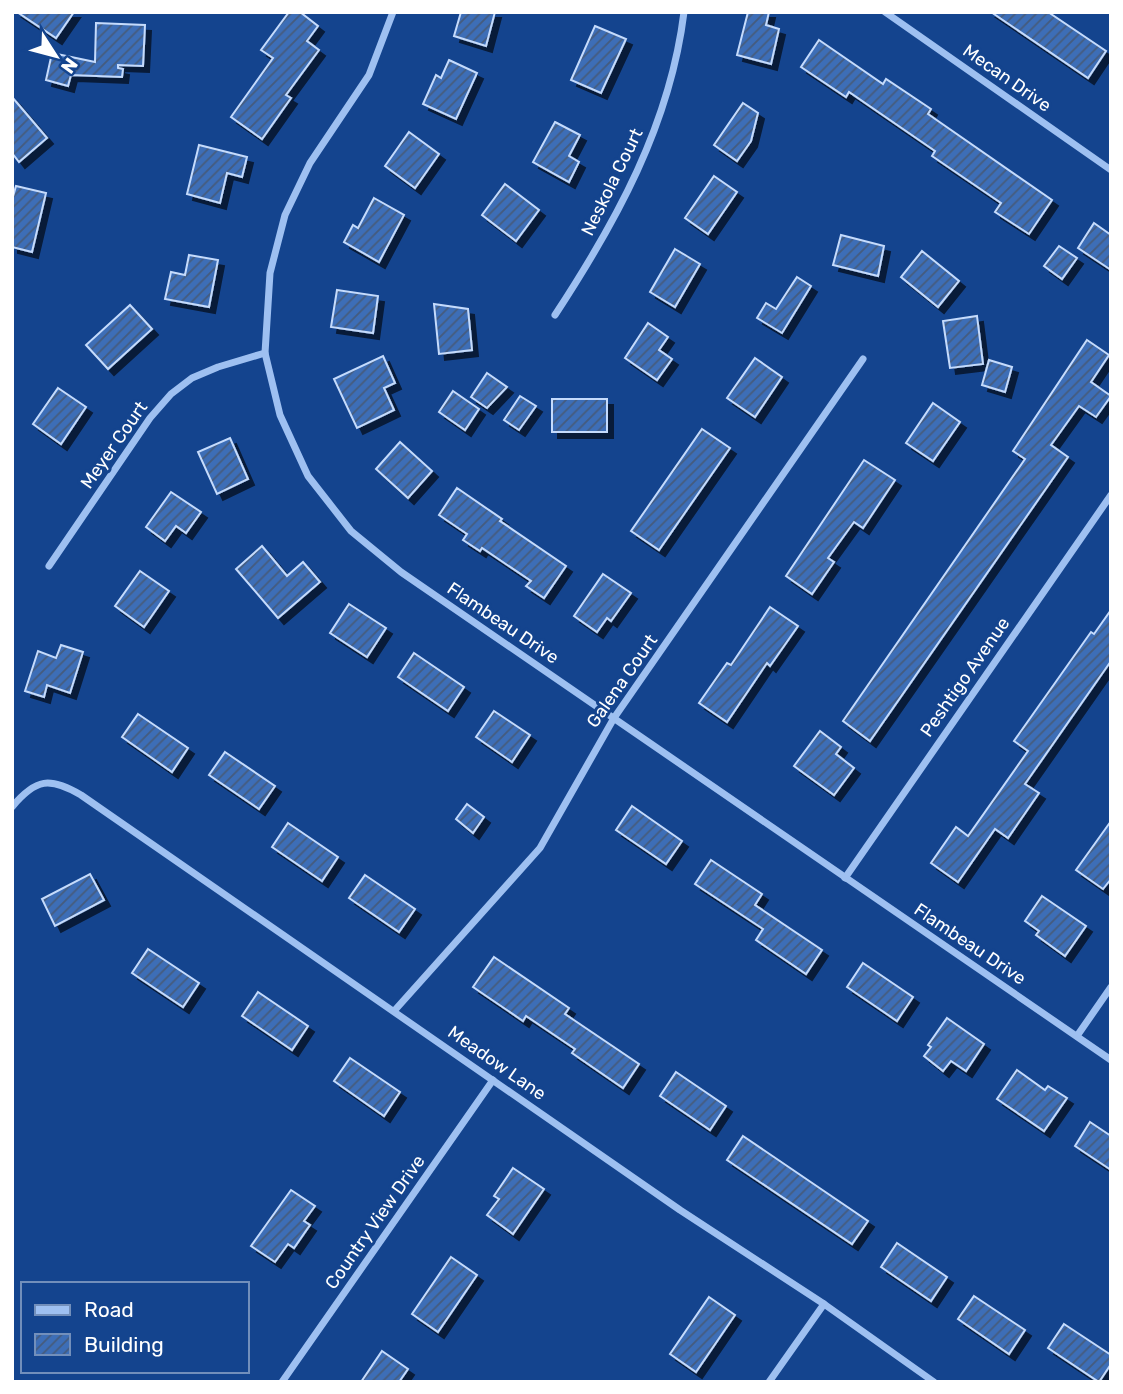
<svg xmlns="http://www.w3.org/2000/svg" width="1123" height="1394" font-family="Rubik,sans-serif">
<style>
.building{fill:url(#building-hatch);stroke:#c5dbfc;stroke-width:2;filter:url(#shadow)}
.lines{fill:none;stroke-linecap:round;stroke-linejoin:round}
.street{stroke:#9ec0f1;stroke-width:7}
.labels{text-anchor:middle;dominant-baseline:central;stroke-width:6;stroke-linejoin:round;paint-order:stroke}
.street-label{font-size:18px;fill:#fff;stroke:#14448e}
</style>
<defs>
<pattern id="building-hatch" width="6" height="6" patternUnits="userSpaceOnUse" patternTransform="scale(1.75)"><rect width="6" height="6" fill="#3d6eb7"/><path d="M-1 1l2-2M0 6l6-6M5 7l2-2" fill="none" stroke="#455b7c"/></pattern>
<filter id="shadow"><feDropShadow dx="6" dy="6" stdDeviation="0" flood-color="#0009"/></filter>
</defs>
<rect width="100%" height="100%" fill="#14448e"/>
<g class="building">
<path d="M17,12H74L56,38Z"/>
<path d="M289,12H300L318,26L307,41L319,50L286,95L291,98L262,139L231,117L273,58L261,50Z"/>
<path d="M461,12H495L486,46L454,36Z"/>
<path d="M748,12H769L766,25L779,29L771,64L737,55Z"/>
<path d="M991,12H1048L1106,51L1088,78Z"/>
<path d="M96,23L145,25L143,66L118,65V68L123,69L122,77L71,75L68,86L46,80L52,53L95,62Z"/>
<path d="M595,26L626,39L601,93L571,80Z"/>
<path d="M819,40L883,84L886,79L931,109L928,114L1052,200L1029,234L995,212L1001,203L932,156L935,151L849,92L846,97L801,67Z"/>
<path d="M449,60L477,73L456,119L423,104L436,75L441,78Z"/>
<path d="M12,97L47,138L19,162L12,153Z"/>
<path d="M743,103L758,113L751,141L737,161L714,145Z"/>
<path d="M555,122L580,135L569,156L579,162L569,182L533,162Z"/>
<path d="M409,132L439,154L415,188L385,166Z"/>
<path d="M199,145L247,157L242,177L227,173L220,203L187,194Z"/>
<path d="M714,176L737,192L708,234L685,218Z"/>
<path d="M505,184L539,210L516,241L482,215Z"/>
<path d="M16,186L46,193L32,252L12,247V200Z"/>
<path d="M374,198L404,215L379,262L344,242L353,225L358,228Z"/>
<path d="M1094,223L1111,235V270L1078,248Z"/>
<path d="M841,235L884,246L878,276L833,265Z"/>
<path d="M1059,246L1077,258L1062,279L1044,266Z"/>
<path d="M675,249L700,264L675,307L650,292Z"/>
<path d="M922,251L959,281L938,307L901,277Z"/>
<path d="M189,255L218,260L209,307L165,299L171,272L185,275Z"/>
<path d="M797,277L811,286L782,333L757,318L766,303L776,309Z"/>
<path d="M337,290L378,296L373,333L331,327Z"/>
<path d="M434,304L468,309L472,350L439,354Z"/>
<path d="M130,305L152,329L108,369L86,345Z"/>
<path d="M977,316L983,364L950,368L943,321Z"/>
<path d="M648,323L668,337L659,350L672,359L657,380L625,358Z"/>
<path d="M1087,340L1109,355L1091,382L1111,396L1096,417L1079,406L1051,445L1068,457L870,741L843,721L1025,459L1013,451Z"/>
<path d="M383,356L395,383L384,388L394,410L357,428L334,379Z"/>
<path d="M755,358L782,377L755,417L727,398Z"/>
<path d="M989,360L1012,367L1005,392L982,385Z"/>
<path d="M487,373L507,387L487,408L471,397Z"/>
<path d="M58,388L86,407L61,444L33,424Z"/>
<path d="M453,391L479,409L465,430L439,412Z"/>
<path d="M520,396L536,406L519,430L504,420Z"/>
<rect x="552" y="399" width="55" height="33"/>
<path d="M933,403L960,422L933,461L906,443Z"/>
<path d="M702,429L730,448L659,550L631,531Z"/>
<path d="M230,438L248,479L217,494L198,452Z"/>
<path d="M400,442L432,471L408,498L376,469Z"/>
<path d="M864,460L895,480L863,528L854,522L828,558L834,562L812,594L786,576Z"/>
<path d="M457,488L502,519L500,521L566,566L544,598L526,586L531,581L482,548L480,551L463,540L467,534L439,515Z"/>
<path d="M171,492L201,512L186,533L176,526L165,541L146,527Z"/>
<path d="M262,546L287,576L303,562L320,582L278,618L236,569Z"/>
<path d="M140,571L169,591L144,627L115,606Z"/>
<path d="M603,574L631,593L611,621L607,618L597,632L574,616Z"/>
<path d="M349,604L386,628L367,657L330,633Z"/>
<path d="M770,607L798,626L770,666L767,663L727,722L699,703L727,663L731,665Z"/>
<path d="M1111,610V661L1025,784L1039,793L1008,838L995,829L958,882L931,863L956,827L968,836L1028,751L1014,741L1091,632L1094,634Z"/>
<path d="M61,645L83,652L70,693L47,685L44,697L25,691L38,651L56,658Z"/>
<path d="M414,653L464,687L448,711L398,677Z"/>
<path d="M494,711L530,735L512,762L476,737Z"/>
<path d="M138,714L188,748L172,772L122,737Z"/>
<path d="M820,731L841,747L836,754L854,768L834,795L794,766Z"/>
<path d="M225,752L275,786L259,809L209,775Z"/>
<path d="M467,804L484,817L473,833L456,819Z"/>
<path d="M632,806L682,841L666,864L616,830Z"/>
<path d="M1111,821V879L1103,889L1076,870Z"/>
<path d="M288,823L338,857L322,881L272,847Z"/>
<path d="M711,860L762,894L755,905L822,950L806,974L756,940L763,929L695,884Z"/>
<path d="M90,874L104,900L55,926L42,899Z"/>
<path d="M365,875L415,909L399,932L349,898Z"/>
<path d="M1042,896L1086,926L1065,956L1036,935L1039,931L1025,921Z"/>
<path d="M148,949L199,983L183,1007L132,973Z"/>
<path d="M494,957L569,1008L565,1014L639,1064L623,1088L572,1053L575,1049L526,1016L523,1021L473,987Z"/>
<path d="M863,963L913,997L897,1021L847,987Z"/>
<path d="M258,992L308,1026L292,1050L242,1016Z"/>
<path d="M947,1018L984,1044L966,1071L951,1061L943,1071L924,1056L931,1047L928,1045Z"/>
<path d="M350,1058L400,1092L384,1116L334,1081Z"/>
<path d="M1017,1070L1045,1090L1048,1086L1067,1098L1044,1131L997,1099Z"/>
<path d="M676,1072L726,1106L710,1130L660,1096Z"/>
<path d="M1090,1122L1111,1136V1170L1075,1146Z"/>
<path d="M743,1136L868,1221L852,1244L727,1160Z"/>
<path d="M513,1168L544,1189L513,1234L487,1215L499,1199L494,1196Z"/>
<path d="M291,1190L315,1206L304,1221L310,1225L294,1248L288,1244L275,1262L251,1246Z"/>
<path d="M897,1243L947,1277L931,1301L881,1267Z"/>
<path d="M451,1257L477,1275L438,1332L412,1314Z"/>
<path d="M974,1296L1025,1330L1009,1354L958,1319Z"/>
<path d="M709,1297L735,1315L696,1372L670,1354Z"/>
<path d="M1064,1324L1111,1355V1364L1099,1382L1048,1348Z"/>
<path d="M382,1351L408,1369L399,1382H361Z"/>
</g>
<g class="lines">
<g class="street">
<path d="M393,12L369,75L310,163L285,215L270,273L265,353L280,415L308,476L351,531L401,572L1111,1060"/>
<path d="M885,12L1111,170"/>
<path d="M555,315C616,222 670,125 684,12"/>
<path d="M49,566L150,418L171,394L192,378L218,367L265,353"/>
<path d="M12,807C36,778 50,777 81,795L680,1210L824,1304L934,1382"/>
<path d="M845,878L1111,495"/>
<path d="M395,1010L540,848L614,718L863,359"/>
<path d="M1077,1036L1111,987"/>
<path d="M282,1382L493,1080"/>
<path d="M769,1382L824,1304"/>
</g>
</g>
<g class="labels">
<g class="street-label">
<text transform="translate(1007 78) rotate(35)">Mecan Drive</text>
<text transform="translate(612 182) rotate(-64)">Neskola Court</text>
<text transform="translate(114 445) rotate(-55)">Meyer Court</text>
<text transform="translate(503 623) rotate(34)">Flambeau Drive</text>
<text transform="translate(965 677) rotate(-55)">Peshtigo Avenue</text>
<text transform="translate(622 681) rotate(-55)">Galena Court</text>
<text transform="translate(970 944) rotate(34)">Flambeau Drive</text>
<text transform="translate(497 1063) rotate(35)">Meadow Lane</text>
<text transform="translate(375 1222) rotate(-55)">Country View Drive</text>
</g>
</g>
<rect width="1123" height="1394" fill="none" stroke="#ffffff" stroke-width="28"/>
<rect x="21" y="1282" width="228" height="91" fill="#14448e" stroke="#728fbb" stroke-width="2"/>
<rect x="35" y="1305" width="35" height="10" fill="#9ec0f1" stroke="#728fbb" stroke-width="2"/>
<text x="84" y="1317" font-size="21" fill="#ffffff">Road</text>
<rect x="35" y="1334" width="35" height="21" fill="url(#building-hatch)" stroke="#728fbb" stroke-width="2"/>
<text x="84" y="1352" font-size="21" fill="#ffffff">Building</text>
<g transform="translate(56 56) rotate(126)" stroke="#14448e" stroke-width="5" paint-order="stroke">
<path d="M0-5L12 26L0 18L-12 26Z" fill="#ffffff"/>
<text y="-10" font-size="19" font-weight="bold" text-anchor="middle" fill="#ffffff">N</text>
</g>
</svg>
